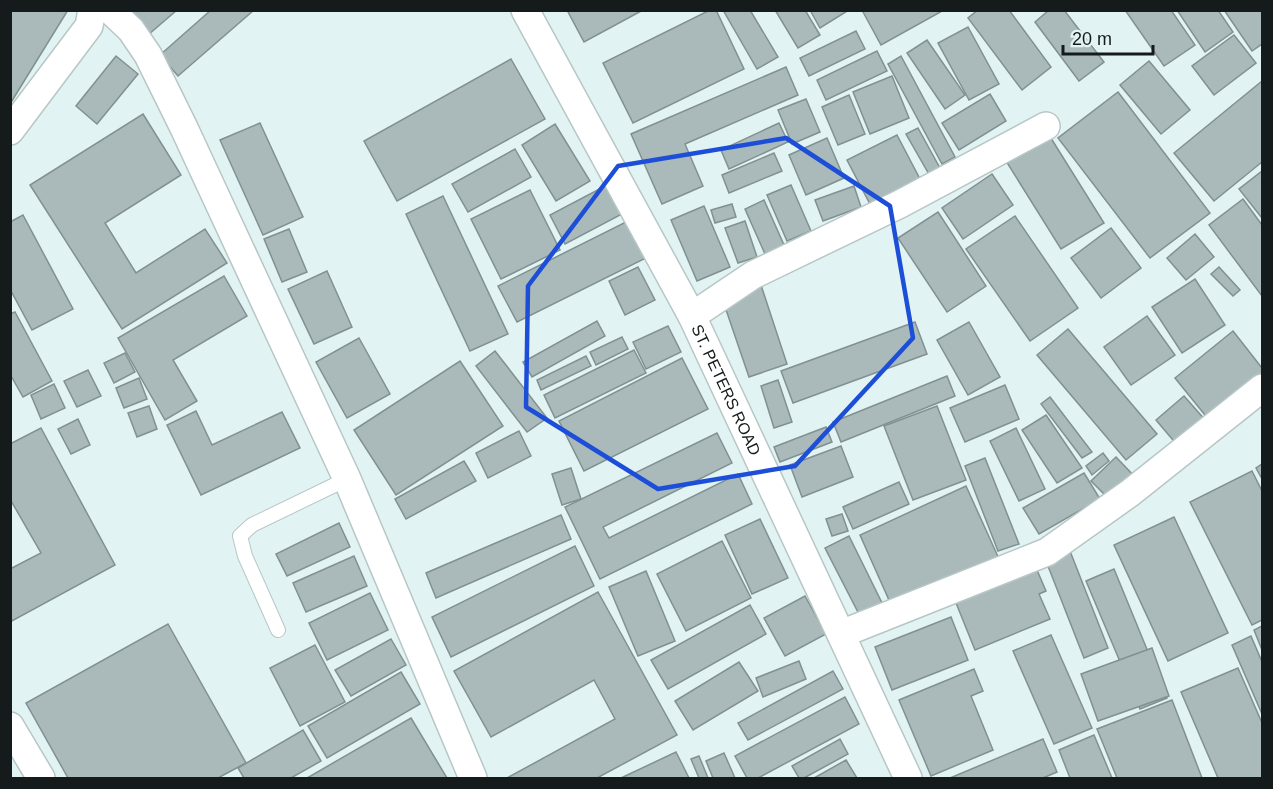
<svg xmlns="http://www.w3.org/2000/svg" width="1273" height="789" font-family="Helvetica,sans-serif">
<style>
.building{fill:#aababa;stroke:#819090;stroke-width:1.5}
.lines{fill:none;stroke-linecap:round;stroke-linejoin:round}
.lane-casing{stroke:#b7c7c6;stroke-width:16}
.street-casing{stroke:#b7c7c6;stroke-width:30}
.lane{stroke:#fff;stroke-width:14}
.street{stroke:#fff;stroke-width:27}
.marked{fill:none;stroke:#1d4ed8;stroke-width:4.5;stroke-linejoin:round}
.labels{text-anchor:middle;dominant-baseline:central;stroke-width:4.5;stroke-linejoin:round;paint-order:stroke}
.street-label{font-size:16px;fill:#151b1b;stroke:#e2f3f3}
</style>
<rect width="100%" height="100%" fill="#e2f3f3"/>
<g class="building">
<path d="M10,10H68L10,104Z"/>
<path d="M127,10H177L148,35Z"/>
<path d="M211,10H254L178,76L160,55Z"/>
<path d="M567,10H643L584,42Z"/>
<path d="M710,10H716L744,69L633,123L603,63Z"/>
<path d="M723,10H750L778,57L757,69Z"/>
<path d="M775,10H805L820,35L798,48Z"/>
<path d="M810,10H849L820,28Z"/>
<path d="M865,10H944L881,45L863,12Z"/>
<path d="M978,10H1009L1051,67L1022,90L968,18Z"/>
<path d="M1049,10H1064L1104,62L1079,81L1035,22Z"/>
<path d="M1125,10H1171L1195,45L1164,66Z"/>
<path d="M1177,10H1218L1233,32L1205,52Z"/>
<path d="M1224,10H1262V44L1252,51Z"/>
<path d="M968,27L999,84L969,100L938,43Z"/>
<path d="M856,31L865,49L809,76L800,58Z"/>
<path d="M1234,35L1256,63L1214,95L1192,66Z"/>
<path d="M927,40L965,95L945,109L907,53Z"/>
<path d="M877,51L887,71L826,100L817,80Z"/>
<path d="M116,56L138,74L97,124L76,106Z"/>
<path d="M901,56L955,157L942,164L888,64Z"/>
<path d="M511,59L545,119L397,201L364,141Z"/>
<path d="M1149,61L1190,110L1161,134L1120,85Z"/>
<path d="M786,67L798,95L685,144L703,186L662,204L631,134Z"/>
<path d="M892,76L909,118L870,134L853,92Z"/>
<path d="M1262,81V162L1214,201L1174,153Z"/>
<path d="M1118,92L1210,213L1150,258L1058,138Z"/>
<path d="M990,94L1006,121L959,150L942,123Z"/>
<path d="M849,95L865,134L838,145L822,107Z"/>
<path d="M806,99L820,132L792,144L778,110Z"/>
<path d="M143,114L181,175L105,223L136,273L205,229L227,263L122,329L30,185Z"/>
<path d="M260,123L303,217L263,235L220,140Z"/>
<path d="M779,123L788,142L729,169L721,150Z"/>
<path d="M555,124L590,181L556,201L522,145Z"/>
<path d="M918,128L941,170L930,176L906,134Z"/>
<path d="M897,135L921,181L871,206L847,160Z"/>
<path d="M1049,135L1104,223L1061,249L1006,161Z"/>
<path d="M827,138L844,178L806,195L789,155Z"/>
<path d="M515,149L531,177L468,212L452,184Z"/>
<path d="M774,153L782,171L729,193L722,175Z"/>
<path d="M1262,171V218L1239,189Z"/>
<path d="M992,174L1013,205L963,239L942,208Z"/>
<path d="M607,185L622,214L565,244L550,215Z"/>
<path d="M791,185L811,231L787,241L767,195Z"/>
<path d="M854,186L861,207L823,221L815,200Z"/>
<path d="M530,190L560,250L501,279L471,219Z"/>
<path d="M443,196L508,334L470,351L406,214Z"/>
<path d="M1243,199L1262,225V296L1209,225Z"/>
<path d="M764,200L784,245L765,254L745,209Z"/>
<path d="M732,204L736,217L715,223L711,210Z"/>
<path d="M704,206L730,267L697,281L671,220Z"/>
<path d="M938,212L986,286L947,312L898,238Z"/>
<path d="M23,215L73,309L32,330L10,289V222Z"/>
<path d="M1015,216L1078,308L1030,341L966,249Z"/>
<path d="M634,218L652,255L517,322L498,286Z"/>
<path d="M745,221L757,257L738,263L725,228Z"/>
<path d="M1111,228L1141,268L1101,298L1071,258Z"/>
<path d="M289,229L307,272L282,282L264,239Z"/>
<path d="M1195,234L1214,257L1186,280L1167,258Z"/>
<path d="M638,267L655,300L625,315L609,281Z"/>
<path d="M1219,267L1240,290L1233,296L1211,274Z"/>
<path d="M327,271L352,327L314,344L288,289Z"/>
<path d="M224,276L247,316L173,360L197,401L165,420L118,338Z"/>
<path d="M1195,279L1225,325L1182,353L1152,307Z"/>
<path d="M761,285L787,364L749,377L722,298Z"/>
<path d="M15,312L52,381L23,397L10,374V314Z"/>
<path d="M1147,316L1175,355L1131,385L1104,347Z"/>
<path d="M597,321L605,336L532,377L523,362Z"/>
<path d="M915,322L927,354L793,403L781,371Z"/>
<path d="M969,322L1000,377L968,395L937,340Z"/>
<path d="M668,326L681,352L646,369L633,342Z"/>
<path d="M1068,329L1157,434L1126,460L1037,355Z"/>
<path d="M1233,331L1262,368V378L1209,420L1175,378Z"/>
<path d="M622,337L628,349L596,365L590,352Z"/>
<path d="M359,338L390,394L347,418L316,362Z"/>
<path d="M634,350L646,373L555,418L544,395Z"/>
<path d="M495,351L547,418L527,432L476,366Z"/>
<path d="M125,353L135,372L114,383L104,363Z"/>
<path d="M586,356L591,366L541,390L537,380Z"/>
<path d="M682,358L708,409L584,471L559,421Z"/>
<path d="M460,361L503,426L396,495L354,430Z"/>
<path d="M88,370L101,396L77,407L64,381Z"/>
<path d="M947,376L955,396L841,442L833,422Z"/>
<path d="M139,378L147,399L124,408L116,388Z"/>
<path d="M778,380L792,422L774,428L761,386Z"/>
<path d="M54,384L65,408L41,419L31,395Z"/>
<path d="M1005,385L1019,419L965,442L950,408Z"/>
<path d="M1184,396L1206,421L1178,446L1156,420Z"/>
<path d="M1050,397L1092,452L1082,458L1041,404Z"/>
<path d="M149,406L157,429L137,437L128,413Z"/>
<path d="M937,406L966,480L913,500L884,426Z"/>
<path d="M196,411L212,445L282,412L300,448L201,495L167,425Z"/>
<path d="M1046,415L1082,468L1057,483L1022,430Z"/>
<path d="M78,419L90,445L71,454L58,429Z"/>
<path d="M826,427L832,442L780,462L774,447Z"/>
<path d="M41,428L115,565L10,622V569L41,553L10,499V444Z"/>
<path d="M1016,428L1045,489L1019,501L990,441Z"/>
<path d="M519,431L531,456L488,478L476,453Z"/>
<path d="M717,433L732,463L603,527L609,538L738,474L752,504L600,579L565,507Z"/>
<path d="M841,446L853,477L802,497L790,465Z"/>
<path d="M1103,453L1109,461L1092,475L1086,466Z"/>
<path d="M1116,457L1135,477L1111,501L1091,481Z"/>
<path d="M985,458L1019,544L998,551L965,466Z"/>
<path d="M464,461L476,481L406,519L395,499Z"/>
<path d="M1262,464V479L1256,468Z"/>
<path d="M571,468L581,499L562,505L552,474Z"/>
<path d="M1252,471L1262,491V620L1252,625L1190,502Z"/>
<path d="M1084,473L1100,499L1039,534L1023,508Z"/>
<path d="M899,482L909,504L853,529L843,507Z"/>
<path d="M966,486L1000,561L893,609L860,535Z"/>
<path d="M842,514L848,531L832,536L826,519Z"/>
<path d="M561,515L571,539L436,598L426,573Z"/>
<path d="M1174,517L1228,633L1168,661L1114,545Z"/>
<path d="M760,519L788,578L752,594L725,535Z"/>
<path d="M339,523L350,547L287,576L276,554Z"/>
<path d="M849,536L884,607L861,618L825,548Z"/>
<path d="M722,541L751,598L686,631L657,574Z"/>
<path d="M575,546L594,586L451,657L432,617Z"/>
<path d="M1070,551L1108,648L1084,658L1046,561Z"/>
<path d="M354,556L367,586L306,612L293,583Z"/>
<path d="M1114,569L1167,698L1140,709L1086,581Z"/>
<path d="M1037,570L1046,591L1039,594L1050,619L975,650L956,603Z"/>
<path d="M646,571L675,641L638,656L609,587Z"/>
<path d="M598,592L677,735L597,778H507L615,719L594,680L491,737L454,671Z"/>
<path d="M370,593L388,630L327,660L309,623Z"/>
<path d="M805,596L826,634L785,656L764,618Z"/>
<path d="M750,605L766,634L668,689L651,660Z"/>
<path d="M951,617L968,660L892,690L875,647Z"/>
<path d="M168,624L246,763L218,778H68L26,703Z"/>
<path d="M1262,626V650L1254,630Z"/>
<path d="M1051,635L1092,728L1054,744L1013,651Z"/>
<path d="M1251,636L1262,662V714L1232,645Z"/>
<path d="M391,639L406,665L351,696L335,670Z"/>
<path d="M315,645L345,702L300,726L270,668Z"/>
<path d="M1152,648L1169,696L1098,721L1081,674Z"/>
<path d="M799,661L806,679L763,697L756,678Z"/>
<path d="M739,662L758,691L693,730L675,701Z"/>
<path d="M1238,668L1262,723V778H1218L1181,692Z"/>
<path d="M974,669L983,691L971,696L993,750L931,776L899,700Z"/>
<path d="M833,671L843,689L748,740L738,723Z"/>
<path d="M401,672L420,704L327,758L308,726Z"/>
<path d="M845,697L859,724L758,778H747L735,756Z"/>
<path d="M1172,700L1202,778H1117L1097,729Z"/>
<path d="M411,718L447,778H307Z"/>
<path d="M303,730L321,761L291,778H244L238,768Z"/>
<path d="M1094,735L1112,778H1070L1059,750Z"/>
<path d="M840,739L848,754L804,778H799L792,766Z"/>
<path d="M1043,739L1057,772L1043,778H950Z"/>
<path d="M676,752L689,778H621Z"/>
<path d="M724,753L735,778H713L706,761Z"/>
<path d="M699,756L708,778H699L691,759Z"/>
<path d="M846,760L857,778H814Z"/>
</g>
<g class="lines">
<g class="lane-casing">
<path id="lane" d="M278,630L245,556L240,536L252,525L347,479"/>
</g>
<g class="street-casing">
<g id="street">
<path d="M110,10L131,30L148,55L184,128L347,479L473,778"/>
<path id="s1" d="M525,10L692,316L908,778"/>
<path d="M10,131L89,26L92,10"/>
<path d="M692,316L753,275L900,204L1046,126"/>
<path d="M841,634L1047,552L1130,493L1262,388"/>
<path d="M10,726L41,778"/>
</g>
</g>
<use href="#lane" class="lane"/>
<use href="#street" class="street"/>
</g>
<path class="marked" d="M786,138L890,206L913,338L795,466L658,489L526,407L528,286L618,166Z"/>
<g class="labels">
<g class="street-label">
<text stroke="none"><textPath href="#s1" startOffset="430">ST. PETERS ROAD</textPath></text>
</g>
</g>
<rect width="1273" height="789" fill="none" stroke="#151b1b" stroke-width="24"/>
<path d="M1063 45v9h90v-9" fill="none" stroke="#151b1b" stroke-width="3"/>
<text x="1072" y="45" font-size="18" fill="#151b1b" stroke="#e2f3f3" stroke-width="4.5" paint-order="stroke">20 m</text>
</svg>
